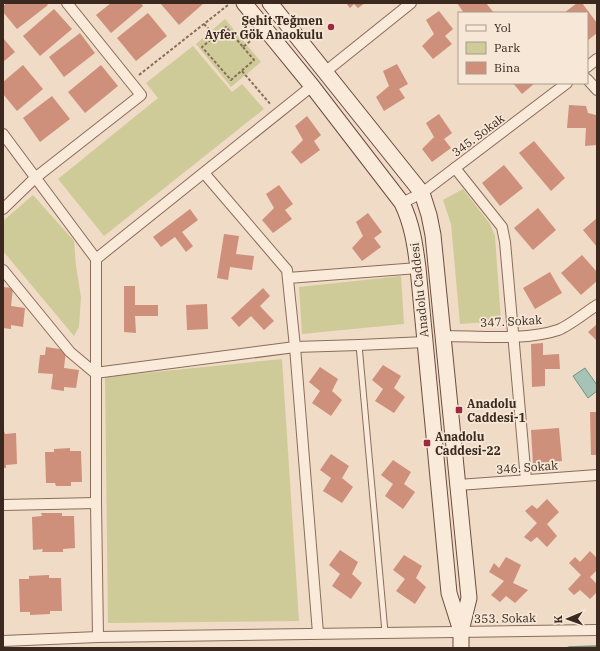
<svg xmlns="http://www.w3.org/2000/svg" width="600" height="651" font-family="'IBM Plex Serif',serif">
<style>
.green{fill:#cecb99}
.water{fill:#a7c3b6;stroke:#6d9282}
.lines{fill:none;stroke-linecap:round;stroke-linejoin:round}
.stream{stroke:#6d9282;stroke-width:3.5}
.building{fill:#ce8f7b}
.lane-casing{stroke:#8b6c5b;stroke-width:7}
.street-casing{stroke:#8b6c5b;stroke-width:12}
.secondary-casing{stroke:#6d4d3e;stroke-width:17}
.path{stroke:#8b6c5b;stroke-width:2;stroke-dasharray:3 2;stroke-linecap:butt}
.lane{stroke:#faeada;stroke-width:5}
.street{stroke:#faeada;stroke-width:10}
.secondary{stroke:#faeada;stroke-width:15}
.poi-dot{fill:#9c293f;stroke:#f6e7d6;stroke-width:1.5}
.labels{text-anchor:middle;dominant-baseline:central;stroke-width:3.5;stroke-linejoin:round;paint-order:stroke}
.poi-label{font-size:12px;font-weight:bold;fill:#3b281f;stroke:#f6e7d6;text-anchor:start}
.street-label{font-size:12px;fill:#3b281f;stroke:#f6e7d6}
</style>
<rect width="100%" height="100%" fill="#efdbc6"/>
<g class="green">
<path d="M225,19L261,62L231,87L196,44Z"/>
<path d="M193,46L232,92L242,84L264,109L104,236L58,179L158,98L146,83Z"/>
<path d="M463,189L490,224L495,236L501,321L460,324L451,224L443,200Z"/>
<path d="M33,195L74,241L76,266L81,297L79,327L74,336L3,251V221Z"/>
<path d="M401,276L404,324L302,334L299,287Z"/>
<path d="M282,359L299,621L108,623L105,377Z"/>
</g>
<path class="water" d="M585,368L597,385V391L588,398L573,376Z"/>
<g class="lines">
<path class="stream" d="M569,648L597,647"/>
</g>
<g class="building">
<path d="M7,3H46L48,5L17,29L3,12V6Z"/>
<path d="M111,3H141L143,6L111,33L96,15Z"/>
<path d="M160,3H204L179,25Z"/>
<path d="M346,3H365L358,8L354,4L350,8Z"/>
<path d="M457,3H486L494,13H464Z"/>
<path d="M577,3H582L597,23V33L587,41V13H564Z"/>
<path d="M54,9L72,29L40,56L23,36Z"/>
<path d="M439,11L453,29L445,36L452,44L433,59L422,46L434,34L426,20Z"/>
<path d="M148,13L167,36L136,61L117,38Z"/>
<path d="M80,33L95,53L64,77L49,57Z"/>
<path d="M3,38L15,52L3,62Z"/>
<path d="M397,64L408,84L399,89L405,98L384,111L376,97L389,86L383,71Z"/>
<path d="M23,65L43,89L17,111L3,94V82Z"/>
<path d="M101,65L118,86L85,113L68,92Z"/>
<path d="M513,83H535L522,94Z"/>
<path d="M52,96L70,119L40,142L23,118Z"/>
<path d="M569,105L586,106L588,113L596,115L597,145L585,146L586,128H567Z"/>
<path d="M439,114L452,133L444,139L451,148L432,162L422,149L434,137L426,123Z"/>
<path d="M307,116L321,135L314,141L320,150L301,164L291,152L303,140L295,126Z"/>
<path d="M534,141L565,178L551,191L519,153Z"/>
<path d="M504,165L523,188L500,206L482,183Z"/>
<path d="M279,185L293,204L285,210L292,219L273,233L262,220L274,208L266,194Z"/>
<path d="M538,208L556,230L533,250L514,228Z"/>
<path d="M190,209L198,220L182,232L193,246L186,252L175,237L161,247L153,237Z"/>
<path d="M368,213L382,232L374,238L381,247L362,261L352,248L363,236L356,222Z"/>
<path d="M597,218V247L583,230Z"/>
<path d="M224,234L239,236L236,254L254,256L252,270L230,267L228,280L217,278Z"/>
<path d="M582,255L597,272V281L581,295L561,273Z"/>
<path d="M550,272L562,293L535,309L523,288Z"/>
<path d="M124,286H135V305H158V316H135L136,333L124,332Z"/>
<path d="M3,287L13,288L11,306L25,308L23,327L11,325V329L3,328Z"/>
<path d="M263,288L270,296L260,306L274,321L264,330L251,316L239,327L231,318Z"/>
<path d="M207,304L208,329L187,330L186,305Z"/>
<path d="M597,324V341L588,332Z"/>
<path d="M543,343V355L559,354L560,369H545V386L532,387L531,344Z"/>
<path d="M46,347L66,350L64,368L79,370L76,388L64,387V391L51,389L53,374L38,373L40,355H45Z"/>
<path d="M383,365L401,376L394,388L405,397L394,413L375,401L383,389L372,380Z"/>
<path d="M320,367L338,379L332,391L342,400L331,416L312,403L320,391L309,382Z"/>
<path d="M590,412H597V455H591Z"/>
<path d="M559,428L562,461L533,464L531,430Z"/>
<path d="M3,431H4L5,434L16,433L17,464L6,465V468H3Z"/>
<path d="M70,448V451H81L82,482H71V486H56L55,483H46L45,452H54V449Z"/>
<path d="M331,454L349,466L342,478L353,487L342,503L323,491L331,478L320,470Z"/>
<path d="M393,460L411,472L404,484L415,492L403,509L385,496L393,484L381,475Z"/>
<path d="M547,499L559,512L547,524L557,536L547,547L537,537L531,542L524,537L537,523L525,511L532,505L537,509Z"/>
<path d="M41,513H62V516H74L75,548L63,549V552H42L43,549L33,550L32,517L42,516Z"/>
<path d="M340,550L358,562L352,574L362,583L351,599L332,586L340,574L329,565Z"/>
<path d="M590,551L597,558V570L590,577L597,584V592L590,599L580,590L574,595L568,589L581,575L569,563L575,557L580,562Z"/>
<path d="M404,555L422,566L416,578L426,587L415,604L396,591L405,579L393,570Z"/>
<path d="M506,557L521,565L513,583L528,590L515,603L506,596L500,602L491,595L504,581L489,572L494,563L499,568Z"/>
<path d="M49,575V578H61L62,611H50V614L30,615V612H20L19,579H29V576Z"/>
</g>
<g class="lines">
<g class="lane-casing">
<path id="lane" d="M359,345L385,632"/>
</g>
<g class="street-casing">
<g id="street">
<path d="M587,67L597,59"/>
<path d="M325,72L411,3"/>
<path d="M587,79L597,90"/>
<path d="M3,134L96,259V503L98,637"/>
<path d="M455,168L502,227L505,242L526,480"/>
<path d="M204,173L287,270L295,347L318,633"/>
<path d="M402,203L422,193L567,83"/>
<path d="M3,209L35,178L141,95L67,3"/>
<path d="M96,259L312,86"/>
<path d="M3,270L70,352L95,373L295,347L359,345L425,342"/>
<path d="M288,278L418,268"/>
<path d="M443,336C478,336 526,341 558,330C569,326 586,312 597,305"/>
<path d="M458,485L597,475"/>
<path d="M3,505L96,503"/>
<path d="M3,641L98,637L597,630"/>
</g>
</g>
<g class="secondary-casing">
<g id="secondary">
<path d="M244,3L312,86L402,203C412,224 415,244 418,268L449,593L461,631"/>
<path d="M270,3L422,193L429,215L433,235L469,598L461,631V648"/>
</g>
</g>
<g class="path">
<path d="M204,24L215,36"/>
<path d="M243,47L254,60L231,80L202,47L226,27L243,47L254,38"/>
<path d="M242,71L271,105"/>
<path d="M139,75L228,5"/>
</g>
<use href="#lane" class="lane"/>
<use href="#street" class="street"/>
<use href="#secondary" class="secondary"/>
</g>
<g class="poi-dot">
<circle cx="331" cy="27" r="4"/>
<rect x="455" y="406" width="8" height="8" rx="2"/>
<rect x="423" y="439" width="8" height="8" rx="2"/>
</g>
<g class="labels">
<g class="poi-label">
<text x="323" y="20" text-anchor="end">Şehit Teğmen<tspan x="323" dy="14">Ayfer Gök Anaokulu</tspan></text>
<text x="467" y="403">Anadolu<tspan x="467" dy="14">Caddesi-1</tspan></text>
<text x="435" y="436">Anadolu<tspan x="435" dy="14">Caddesi-22</tspan></text>
</g>
<g class="street-label">
<text transform="translate(478 135) rotate(-37)">345. Sokak</text>
<text transform="translate(419 290) rotate(-96)">Anadolu Caddesi</text>
<text transform="translate(511 321) rotate(-3)">347. Sokak</text>
<text transform="translate(527 467) rotate(-4)">346. Sokak</text>
<text transform="translate(505 618) rotate(-1)">353. Sokak</text>
</g>
</g>
<rect width="600" height="651" fill="none" stroke="#3b281f" stroke-width="8"/>
<rect x="458" y="12" width="130" height="72" fill="#f6e7d6" stroke="#ab9b8d"/>
<rect x="466" y="25" width="20" height="6" fill="#faeada" stroke="#ab9b8d"/>
<text x="494" y="32" font-size="12" fill="#3b281f">Yol</text>
<rect x="466" y="42" width="20" height="12" fill="#cecb99" stroke="#ab9b8d"/>
<text x="494" y="52" font-size="12" fill="#3b281f">Park</text>
<rect x="466" y="62" width="20" height="12" fill="#ce8f7b" stroke="#ab9b8d"/>
<text x="494" y="72" font-size="12" fill="#3b281f">Bina</text>
<g transform="translate(568 619) rotate(268)" stroke="#f6e7d6" stroke-width="3" paint-order="stroke">
<path d="M0-3L7 15L0 10L-7 15Z" fill="#3b281f"/>
<text y="-6" font-size="11" font-weight="bold" text-anchor="middle" fill="#3b281f">K</text>
</g>
</svg>
